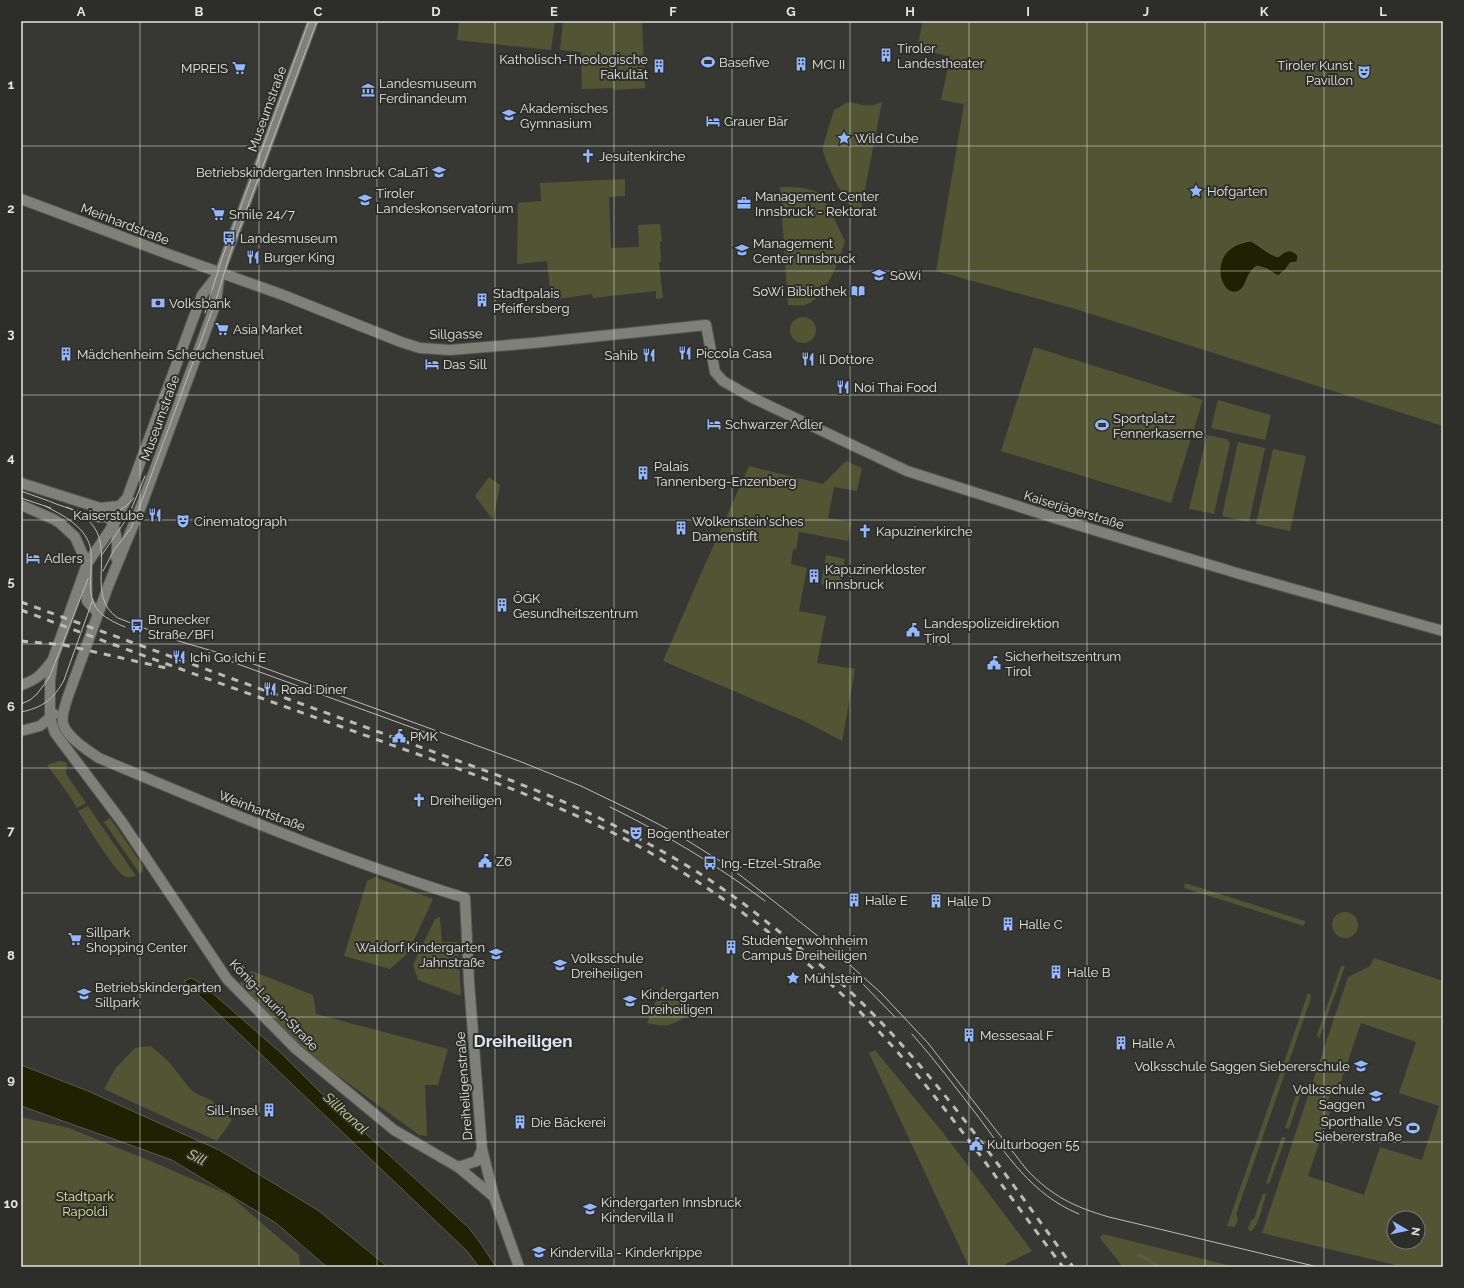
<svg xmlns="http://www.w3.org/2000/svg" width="1464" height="1288" font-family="Raleway,sans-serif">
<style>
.green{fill:#515534;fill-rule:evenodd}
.water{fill:#1e2102;stroke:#595c45}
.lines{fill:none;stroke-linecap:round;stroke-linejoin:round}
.stream{stroke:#595c45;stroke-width:3.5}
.tertiary-casing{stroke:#555652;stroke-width:12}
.tertiary{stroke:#7f807a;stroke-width:10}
.tram{stroke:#babbb7;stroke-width:1}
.rail{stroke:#babbb7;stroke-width:3;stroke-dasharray:7 7;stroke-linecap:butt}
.grid{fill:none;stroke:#e4e5e1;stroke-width:1;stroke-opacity:0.55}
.labels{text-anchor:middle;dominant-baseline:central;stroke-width:4;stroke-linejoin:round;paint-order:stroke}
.poi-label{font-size:13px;fill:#e4e5e1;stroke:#2d2e29;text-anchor:start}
.street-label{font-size:13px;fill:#e4e5e1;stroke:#2d2e29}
.park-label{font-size:13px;fill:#dae39c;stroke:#2d2e29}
.water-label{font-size:14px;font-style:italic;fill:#d0d992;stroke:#2d2e29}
.district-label{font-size:17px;font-weight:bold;fill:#dee4f2;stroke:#2d2e29}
.neatline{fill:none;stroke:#e4e5e1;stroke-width:1.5}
.grid-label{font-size:13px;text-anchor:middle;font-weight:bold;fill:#e4e5e1}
</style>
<rect width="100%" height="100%" fill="#373833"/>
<g class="green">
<path d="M459,21H555L551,50L457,40Z"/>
<path d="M563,21H642L645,88L615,90L613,88L582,89L581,52L560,50Z"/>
<path d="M923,21H1443V426L1072,308L936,271L964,104L941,100L950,57L917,48Z"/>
<path d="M850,102C863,105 869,108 882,102L860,215C841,197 831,175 823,151V146L834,110L846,103Z"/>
<path d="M625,179V196L609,197L611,248L639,247L638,225L660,224L662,241H660L661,262H659L663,298L656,299V291L593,298L592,294L551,300L547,261L517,264L518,203L541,201L540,183Z"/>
<path d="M780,187C793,187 805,187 817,192C825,197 840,231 845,241C839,260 826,300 804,305C799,306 793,305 788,305Z"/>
<circle cx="803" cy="330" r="13"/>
<path d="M1034,347L1203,400L1171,503L1001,451Z"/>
<path d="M1218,400L1271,415L1265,440L1211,428Z"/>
<path d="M1207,435L1227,439L1230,443L1214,514L1189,509Z"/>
<path d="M1238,442L1265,448L1249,522L1222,516Z"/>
<path d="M1273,449L1306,456L1290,531L1256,524Z"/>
<path d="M846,461L862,468L857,490V491L834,487L828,518L852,522L848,541L799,532L796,550L793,549L791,564L807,568L799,611L826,616L817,663L855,669L842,741L802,720L663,661L699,578L749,466L823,484Z"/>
<path d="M489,477L500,485L493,520L475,496Z"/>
<path d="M826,555L845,559L840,588L821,584Z"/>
<path d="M60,761L65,762L67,763L66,774L86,803L77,808L69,795L47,765Z"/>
<path d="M88,806L136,876C132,877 128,878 124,876C114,870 86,824 78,811Z"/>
<path d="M110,818L143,866V871L140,874L104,822Z"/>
<path d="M375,877L433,899L408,953L390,969L344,956L367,881Z"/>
<path d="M1185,883L1305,921L1304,926L1184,888Z"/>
<circle cx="1345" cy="925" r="13"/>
<path d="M440,917L442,942H458L461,996L418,980L413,965L435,919Z"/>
<path d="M1374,958L1443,981V1267H1404L1262,1233L1348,977L1370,966ZM1361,1023L1416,1042L1399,1093L1439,1106L1422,1160L1380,1147L1364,1195L1308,1176L1330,1112L1325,1110L1333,1085L1339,1087ZM1394,1218H1418V1242H1394Z"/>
<path d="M1341,966H1345L1319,1039L1317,1035Z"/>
<path d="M252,971L313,995L316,1014L448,1049L438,1085H425L427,1136L419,1135L303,1050L238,985Z"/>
<path d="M662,986L693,1006L692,1012C673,1025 670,1028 647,1023Z"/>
<path d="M1308,993L1311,995L1310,1001L1236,1214C1239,1219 1237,1223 1234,1227L1227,1226Z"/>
<path d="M151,1046L169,1062L191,1090L199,1095L211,1100L232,1120L217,1141L104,1089L115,1069L135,1048Z"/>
<path d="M875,1050L944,1134L1032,1251L1000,1267H969L869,1053Z"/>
<path d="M1298,1089L1302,1090L1289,1129L1285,1128Z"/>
<path d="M21,1117L69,1128L153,1162L229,1195L299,1255L300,1267H21Z"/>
<path d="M1282,1137H1286L1269,1184L1266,1183Z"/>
<path d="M1263,1193L1266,1194C1263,1205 1259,1223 1252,1231H1250L1248,1229L1251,1220L1254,1219Z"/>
<path d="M1103,1234L1235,1267H1123L1100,1238Z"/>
</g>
<g class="water">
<path d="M1251,241C1260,246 1268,254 1278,257C1286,251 1290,247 1298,256L1297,262L1290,263L1286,269L1278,276L1267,269L1257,266C1246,272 1247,287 1239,291C1220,301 1203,247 1251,241Z"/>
<path d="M191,978L202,984L281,1053L320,1092L469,1228L481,1244L496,1267H479L467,1251L446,1231L184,981Z"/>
<path d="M21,1065L88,1091L221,1151L319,1211L388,1267H327L276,1223L172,1160L21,1106Z"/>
</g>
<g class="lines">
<path class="stream" d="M1139,1255L1149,1260L1158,1267"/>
<g class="tertiary-casing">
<g id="tertiary">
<path d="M313,21L220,272L216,302L212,314L142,504L109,584L67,699C65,707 61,716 63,724C68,738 87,750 99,758C219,809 340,859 465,898L469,982L482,1149L494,1197L519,1267"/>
<path d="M21,199L168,254L283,295L401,342L420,348L450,350L533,343L706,325L715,372L723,381L753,398L907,471L1058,519L1240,574L1443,631"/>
<path d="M220,272L202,295L127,498L114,524L87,564L53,659L50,681V718L55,733L122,822L227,979L296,1049L394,1130L458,1167L494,1197"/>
<path d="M21,483L100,508L120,506L124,501"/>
<path d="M21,505L53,519L60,523L75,537L87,564V601L98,613"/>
<path d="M100,508C116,521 119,538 116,558"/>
<path d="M21,685C37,680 42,674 52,661"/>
<path d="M21,731L40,726L54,714"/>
<path d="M458,1167L477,1161L482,1149"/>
</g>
</g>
<use href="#tertiary" class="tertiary"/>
<g class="tram">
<path d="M205,313L222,258L309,21"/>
<path d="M21,491C34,496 47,500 59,505C86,514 113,524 134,498"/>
<path d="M21,498L51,508"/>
<path d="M45,506C63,515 84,526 90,546C92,553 91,561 91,568C89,602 91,613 125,627"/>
<path d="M67,507C77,512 87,517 94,527C113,554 86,597 118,618L175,640L240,659L519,761L581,786L641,815L677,834L728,866L771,899L819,937L881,993L928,1043L1027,1170C1052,1196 1074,1207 1109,1217L1318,1267"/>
<path d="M87,520C102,524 117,522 130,512"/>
<path d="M101,556L128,517L145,476"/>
<path d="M103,571L114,550L131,528L141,503L216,300L230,254L317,21"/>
<path d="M224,659L427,733"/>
<path d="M21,704L30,700L37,694L49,678L88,579"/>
<path d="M21,712C42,708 54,699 64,680L93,599"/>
<path d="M610,807C665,834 717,865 765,901"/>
<path d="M863,984L895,1017"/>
<path d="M912,1034C935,1060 956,1088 977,1115C1006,1154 1032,1195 1079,1214"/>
</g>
<g class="rail">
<path d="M21,602L489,772C539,791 589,811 636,837C668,854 701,873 730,894C745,904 759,916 773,927C809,954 843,983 874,1015C948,1091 1010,1181 1073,1267"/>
<path d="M21,610C132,652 244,692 356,732C449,766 545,797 633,843C709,885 785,940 848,1000C897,1047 939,1101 980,1155C1007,1192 1035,1230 1063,1267"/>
<path d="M21,641L64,645L166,668"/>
</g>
</g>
<path class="grid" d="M140,21V1267M259,21V1267M377,21V1267M495,21V1267M614,21V1267M732,21V1267M850,21V1267M969,21V1267M1087,21V1267M1205,21V1267M1324,21V1267M21,146H1443M21,271H1443M21,395H1443M21,520H1443M21,644H1443M21,768H1443M21,893H1443M21,1017H1443M21,1142H1443"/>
<defs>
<g id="building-bare" transform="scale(1.08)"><path d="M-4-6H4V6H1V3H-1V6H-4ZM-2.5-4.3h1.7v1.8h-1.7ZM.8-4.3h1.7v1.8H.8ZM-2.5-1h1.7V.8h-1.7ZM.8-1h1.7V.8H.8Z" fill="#95b7fd" stroke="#2d2e29" stroke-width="2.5" paint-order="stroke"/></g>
<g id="stadium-bare" transform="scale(1.08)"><path d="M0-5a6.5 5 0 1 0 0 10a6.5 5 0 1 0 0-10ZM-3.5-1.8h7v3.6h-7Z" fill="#95b7fd" stroke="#2d2e29" stroke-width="2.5" paint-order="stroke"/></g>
<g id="supermarket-bare" transform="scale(1.08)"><path d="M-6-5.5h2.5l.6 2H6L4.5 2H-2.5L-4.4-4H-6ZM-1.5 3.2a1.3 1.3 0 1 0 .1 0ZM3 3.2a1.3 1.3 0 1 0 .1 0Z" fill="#95b7fd" stroke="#2d2e29" stroke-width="2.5" paint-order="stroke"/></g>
<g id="theatre-bare" transform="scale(1.08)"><path d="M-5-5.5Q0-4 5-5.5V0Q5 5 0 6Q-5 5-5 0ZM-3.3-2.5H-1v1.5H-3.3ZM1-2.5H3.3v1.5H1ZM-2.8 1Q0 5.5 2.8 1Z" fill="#95b7fd" stroke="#2d2e29" stroke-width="2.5" paint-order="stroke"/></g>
<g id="museum-bare" transform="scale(1.08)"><path d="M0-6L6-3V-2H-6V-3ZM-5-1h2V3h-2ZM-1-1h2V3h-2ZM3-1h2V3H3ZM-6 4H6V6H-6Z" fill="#95b7fd" stroke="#2d2e29" stroke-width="2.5" paint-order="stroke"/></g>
<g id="school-bare" transform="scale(1.08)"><path d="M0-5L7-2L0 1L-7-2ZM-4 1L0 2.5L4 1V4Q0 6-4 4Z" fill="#95b7fd" stroke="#2d2e29" stroke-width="2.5" paint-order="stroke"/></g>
<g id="hotel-bare" transform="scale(1.08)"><path d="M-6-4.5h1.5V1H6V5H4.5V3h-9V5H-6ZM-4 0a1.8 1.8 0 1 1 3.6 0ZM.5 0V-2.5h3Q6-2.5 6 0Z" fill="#95b7fd" stroke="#2d2e29" stroke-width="2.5" paint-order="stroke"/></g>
<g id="sight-bare" transform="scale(1.08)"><path d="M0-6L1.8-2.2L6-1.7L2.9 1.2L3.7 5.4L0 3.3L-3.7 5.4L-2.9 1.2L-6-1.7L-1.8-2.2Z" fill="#95b7fd" stroke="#2d2e29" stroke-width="2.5" paint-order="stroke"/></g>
<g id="church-bare" transform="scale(1.08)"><path d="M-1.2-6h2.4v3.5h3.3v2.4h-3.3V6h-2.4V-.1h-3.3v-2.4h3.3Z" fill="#95b7fd" stroke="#2d2e29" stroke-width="2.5" paint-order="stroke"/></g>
<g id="office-bare" transform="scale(1.08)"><path d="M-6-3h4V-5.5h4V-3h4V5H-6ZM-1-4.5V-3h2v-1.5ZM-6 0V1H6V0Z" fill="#95b7fd" stroke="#2d2e29" stroke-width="2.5" paint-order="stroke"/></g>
<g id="bus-bare" transform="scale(1.08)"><path d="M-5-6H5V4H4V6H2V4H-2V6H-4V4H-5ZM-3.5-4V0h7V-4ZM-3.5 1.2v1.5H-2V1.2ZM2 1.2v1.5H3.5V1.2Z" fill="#95b7fd" stroke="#2d2e29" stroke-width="2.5" paint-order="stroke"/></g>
<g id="university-bare" transform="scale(1.08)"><path d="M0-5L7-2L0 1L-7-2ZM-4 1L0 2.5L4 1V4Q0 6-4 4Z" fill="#95b7fd" stroke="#2d2e29" stroke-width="2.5" paint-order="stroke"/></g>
<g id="restaurant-bare" transform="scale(1.08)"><path d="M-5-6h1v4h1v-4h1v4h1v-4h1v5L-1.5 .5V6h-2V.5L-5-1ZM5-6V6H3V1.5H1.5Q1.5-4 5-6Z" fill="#95b7fd" stroke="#2d2e29" stroke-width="2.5" paint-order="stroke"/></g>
<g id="library-bare" transform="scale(1.08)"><path d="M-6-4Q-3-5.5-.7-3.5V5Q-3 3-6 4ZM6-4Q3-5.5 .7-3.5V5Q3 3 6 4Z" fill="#95b7fd" stroke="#2d2e29" stroke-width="2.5" paint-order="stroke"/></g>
<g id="bank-bare" transform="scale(1.08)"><path d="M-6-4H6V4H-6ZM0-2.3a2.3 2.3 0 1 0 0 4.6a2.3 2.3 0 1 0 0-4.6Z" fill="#95b7fd" stroke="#2d2e29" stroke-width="2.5" paint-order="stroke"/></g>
<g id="civic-bare" transform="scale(1.08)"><path d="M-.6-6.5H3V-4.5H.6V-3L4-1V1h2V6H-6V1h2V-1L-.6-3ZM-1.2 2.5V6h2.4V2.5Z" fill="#95b7fd" stroke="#2d2e29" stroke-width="2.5" paint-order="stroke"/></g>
</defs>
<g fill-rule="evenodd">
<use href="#building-bare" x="886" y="55"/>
<use href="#stadium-bare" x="708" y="62"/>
<use href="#building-bare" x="801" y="64"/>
<use href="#building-bare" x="659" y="66"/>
<use href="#supermarket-bare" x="239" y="68"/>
<use href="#theatre-bare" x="1364" y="72"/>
<use href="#museum-bare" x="368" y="90"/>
<use href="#school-bare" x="509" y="115"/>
<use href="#hotel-bare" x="713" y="121"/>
<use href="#sight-bare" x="844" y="138"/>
<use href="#church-bare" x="588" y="156"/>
<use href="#school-bare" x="439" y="172"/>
<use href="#sight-bare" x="1196" y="191"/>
<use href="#school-bare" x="365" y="200"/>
<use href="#office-bare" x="744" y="203"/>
<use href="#supermarket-bare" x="218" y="214"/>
<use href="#bus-bare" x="229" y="238"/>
<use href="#university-bare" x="742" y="250"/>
<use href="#restaurant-bare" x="253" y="257"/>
<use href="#university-bare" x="879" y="275"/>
<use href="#library-bare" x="858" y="291"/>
<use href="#building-bare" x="482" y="300"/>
<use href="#bank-bare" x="158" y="303"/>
<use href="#supermarket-bare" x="222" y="329"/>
<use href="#restaurant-bare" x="685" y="353"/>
<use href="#building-bare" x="66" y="354"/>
<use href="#restaurant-bare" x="649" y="355"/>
<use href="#restaurant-bare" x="808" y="359"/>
<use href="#hotel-bare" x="432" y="364"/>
<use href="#restaurant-bare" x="843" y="387"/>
<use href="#hotel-bare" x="714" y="424"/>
<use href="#stadium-bare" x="1102" y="425"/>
<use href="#building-bare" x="643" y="473"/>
<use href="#restaurant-bare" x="155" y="515"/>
<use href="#theatre-bare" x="183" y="521"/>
<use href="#building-bare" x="681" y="528"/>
<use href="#church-bare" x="865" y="531"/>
<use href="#hotel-bare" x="33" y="558"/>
<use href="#building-bare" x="814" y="576"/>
<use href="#building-bare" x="502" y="605"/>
<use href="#bus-bare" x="137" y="626"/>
<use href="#civic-bare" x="913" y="630"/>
<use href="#restaurant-bare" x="179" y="657"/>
<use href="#civic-bare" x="994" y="663"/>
<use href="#restaurant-bare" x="270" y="689"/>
<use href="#civic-bare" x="399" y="736"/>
<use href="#church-bare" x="419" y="800"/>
<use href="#theatre-bare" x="636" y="833"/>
<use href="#civic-bare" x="485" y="861"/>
<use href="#bus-bare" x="710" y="863"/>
<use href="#building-bare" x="854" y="900"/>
<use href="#building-bare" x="936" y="901"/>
<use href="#building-bare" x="1008" y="924"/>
<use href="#supermarket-bare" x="75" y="939"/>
<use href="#building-bare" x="731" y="947"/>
<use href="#school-bare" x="496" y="954"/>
<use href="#school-bare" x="560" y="965"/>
<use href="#building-bare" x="1056" y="972"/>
<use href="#sight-bare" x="793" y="978"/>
<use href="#school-bare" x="84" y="994"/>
<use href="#school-bare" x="630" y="1001"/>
<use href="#building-bare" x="969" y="1035"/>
<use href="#building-bare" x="1121" y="1043"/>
<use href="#school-bare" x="1361" y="1066"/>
<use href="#school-bare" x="1376" y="1096"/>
<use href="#building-bare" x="269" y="1110"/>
<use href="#building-bare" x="520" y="1122"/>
<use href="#stadium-bare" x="1413" y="1128"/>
<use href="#civic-bare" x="976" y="1144"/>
<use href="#school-bare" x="590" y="1209"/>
<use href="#school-bare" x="539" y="1252"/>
</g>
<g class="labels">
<g class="poi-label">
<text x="897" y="48">Tiroler<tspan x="897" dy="15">Landestheater</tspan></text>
<text x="648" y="59" text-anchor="end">Katholisch-Theologische<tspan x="648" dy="15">Fakultät</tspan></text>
<text x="719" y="62">Basefive</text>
<text x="812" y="64">MCI II</text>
<text x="1353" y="65" text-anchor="end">Tiroler Kunst<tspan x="1353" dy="15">Pavillon</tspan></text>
<text x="228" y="68" text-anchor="end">MPREIS</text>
<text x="379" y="83">Landesmuseum<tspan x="379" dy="15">Ferdinandeum</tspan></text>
<text x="520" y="108">Akademisches<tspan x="520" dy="15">Gymnasium</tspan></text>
<text x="724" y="121">Grauer Bär</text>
<text x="855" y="138">Wild Cube</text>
<text x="599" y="156">Jesuitenkirche</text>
<text x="428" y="172" text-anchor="end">Betriebskindergarten Innsbruck CaLaTi</text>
<text x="1207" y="191">Hofgarten</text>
<text x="376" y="193">Tiroler<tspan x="376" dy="15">Landeskonservatorium</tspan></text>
<text x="755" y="196">Management Center<tspan x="755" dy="15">Innsbruck - Rektorat</tspan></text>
<text x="229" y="214">Smile 24/7</text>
<text x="240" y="238">Landesmuseum</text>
<text x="753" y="243">Management<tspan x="753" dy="15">Center Innsbruck</tspan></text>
<text x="264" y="257">Burger King</text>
<text x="890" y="275">SoWi</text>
<text x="847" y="291" text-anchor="end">SoWi Bibliothek</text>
<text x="493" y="293">Stadtpalais<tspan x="493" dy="15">Pfeiffersberg</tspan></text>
<text x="169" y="303">Volksbank</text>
<text x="233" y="329">Asia Market</text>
<text x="696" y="353">Piccola Casa</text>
<text x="77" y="354">Mädchenheim Scheuchenstuel</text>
<text x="638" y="355" text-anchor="end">Sahib</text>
<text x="819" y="359">Il Dottore</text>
<text x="443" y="364">Das Sill</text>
<text x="854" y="387">Noi Thai Food</text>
<text x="1113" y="418">Sportplatz<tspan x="1113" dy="15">Fennerkaserne</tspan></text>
<text x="725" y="424">Schwarzer Adler</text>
<text x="654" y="466">Palais<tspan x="654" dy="15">Tannenberg-Enzenberg</tspan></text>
<text x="144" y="515" text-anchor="end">Kaiserstube</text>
<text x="194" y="521">Cinematograph</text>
<text x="692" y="521">Wolkenstein'sches<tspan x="692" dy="15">Damenstift</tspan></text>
<text x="876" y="531">Kapuzinerkirche</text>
<text x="44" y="558">Adlers</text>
<text x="825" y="569">Kapuzinerkloster<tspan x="825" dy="15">Innsbruck</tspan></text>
<text x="513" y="598">ÖGK<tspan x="513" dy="15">Gesundheitszentrum</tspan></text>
<text x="148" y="619">Brunecker<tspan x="148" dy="15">Straße/BFI</tspan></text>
<text x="924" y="623">Landespolizeidirektion<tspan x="924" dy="15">Tirol</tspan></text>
<text x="1005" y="656">Sicherheitszentrum<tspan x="1005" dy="15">Tirol</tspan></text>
<text x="190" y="657">Ichi Go Ichi E</text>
<text x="281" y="689">Road Diner</text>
<text x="410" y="736">PMK</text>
<text x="430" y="800">Dreiheiligen</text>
<text x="647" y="833">Bogentheater</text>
<text x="496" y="861">Z6</text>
<text x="721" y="863">Ing.-Etzel-Straße</text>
<text x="865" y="900">Halle E</text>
<text x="947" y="901">Halle D</text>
<text x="1019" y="924">Halle C</text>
<text x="86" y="932">Sillpark<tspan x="86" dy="15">Shopping Center</tspan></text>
<text x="742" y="940">Studentenwohnheim<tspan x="742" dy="15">Campus Dreiheiligen</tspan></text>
<text x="485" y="947" text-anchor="end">Waldorf Kindergarten<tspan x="485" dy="15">Jahnstraße</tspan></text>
<text x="571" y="958">Volksschule<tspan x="571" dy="15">Dreiheiligen</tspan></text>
<text x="1067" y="972">Halle B</text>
<text x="804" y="978">Mühlstein</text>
<text x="95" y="987">Betriebskindergarten<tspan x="95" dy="15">Sillpark</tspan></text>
<text x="641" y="994">Kindergarten<tspan x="641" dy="15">Dreiheiligen</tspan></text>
<text x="980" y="1035">Messesaal F</text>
<text x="1132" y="1043">Halle A</text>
<text x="1350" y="1066" text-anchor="end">Volksschule Saggen Siebererschule</text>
<text x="1365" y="1089" text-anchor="end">Volksschule<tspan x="1365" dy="15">Saggen</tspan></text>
<text x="258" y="1110" text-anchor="end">Sill-Insel</text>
<text x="1402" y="1121" text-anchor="end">Sporthalle VS<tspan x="1402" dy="15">Siebererstraße</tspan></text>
<text x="531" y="1122">Die Bäckerei</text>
<text x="987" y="1144">Kulturbogen 55</text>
<text x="601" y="1202">Kindergarten Innsbruck<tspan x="601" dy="15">Kindervilla II</tspan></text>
<text x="550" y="1252">Kindervilla - Kinderkrippe</text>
</g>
<g class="street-label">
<text transform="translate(267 109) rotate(-70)">Museumstraße</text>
<text transform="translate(125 224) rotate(21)">Meinhardstraße</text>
<text transform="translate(456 334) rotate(-1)">Sillgasse</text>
<text transform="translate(160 418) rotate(-70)">Museumstraße</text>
<text transform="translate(1074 510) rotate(17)">Kaiserjägerstraße</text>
<text transform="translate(262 811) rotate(21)">Weinhartstraße</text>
<text transform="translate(274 1005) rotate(46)">König-Laurin-Straße</text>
<text transform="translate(464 1086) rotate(-94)">Dreiheiligenstraße</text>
</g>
<g class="park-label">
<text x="85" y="1196">Stadtpark<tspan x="85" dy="15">Rapoldi</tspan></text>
</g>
<g class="water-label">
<text transform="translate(346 1113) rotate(42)">Sillkanal</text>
<text transform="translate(197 1157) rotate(27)">Sill</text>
</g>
<g class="district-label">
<text x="523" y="1041">Dreiheiligen</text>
</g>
</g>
<rect width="1464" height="1288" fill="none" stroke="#2d2e29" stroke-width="44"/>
<g transform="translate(1406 1230) rotate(99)"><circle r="19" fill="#2d2e29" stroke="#767773"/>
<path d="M0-3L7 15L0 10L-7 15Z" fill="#95b7fd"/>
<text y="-6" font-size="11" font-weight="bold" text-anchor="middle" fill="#e4e5e1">N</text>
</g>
<rect x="22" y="22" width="1420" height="1244" class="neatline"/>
<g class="grid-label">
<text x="81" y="16">A</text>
<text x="199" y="16">B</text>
<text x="318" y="16">C</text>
<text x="436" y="16">D</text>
<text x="554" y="16">E</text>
<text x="673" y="16">F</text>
<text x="791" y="16">G</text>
<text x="910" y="16">H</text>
<text x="1028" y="16">I</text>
<text x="1146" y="16">J</text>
<text x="1264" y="16">K</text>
<text x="1383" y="16">L</text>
<text x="11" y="89">1</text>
<text x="11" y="213">2</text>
<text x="11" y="338">3</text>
<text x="11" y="462">4</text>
<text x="11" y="586">5</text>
<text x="11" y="711">6</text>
<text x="11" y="835">7</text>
<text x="11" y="960">8</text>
<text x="11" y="1084">9</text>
<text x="11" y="1208">10</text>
</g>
</svg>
